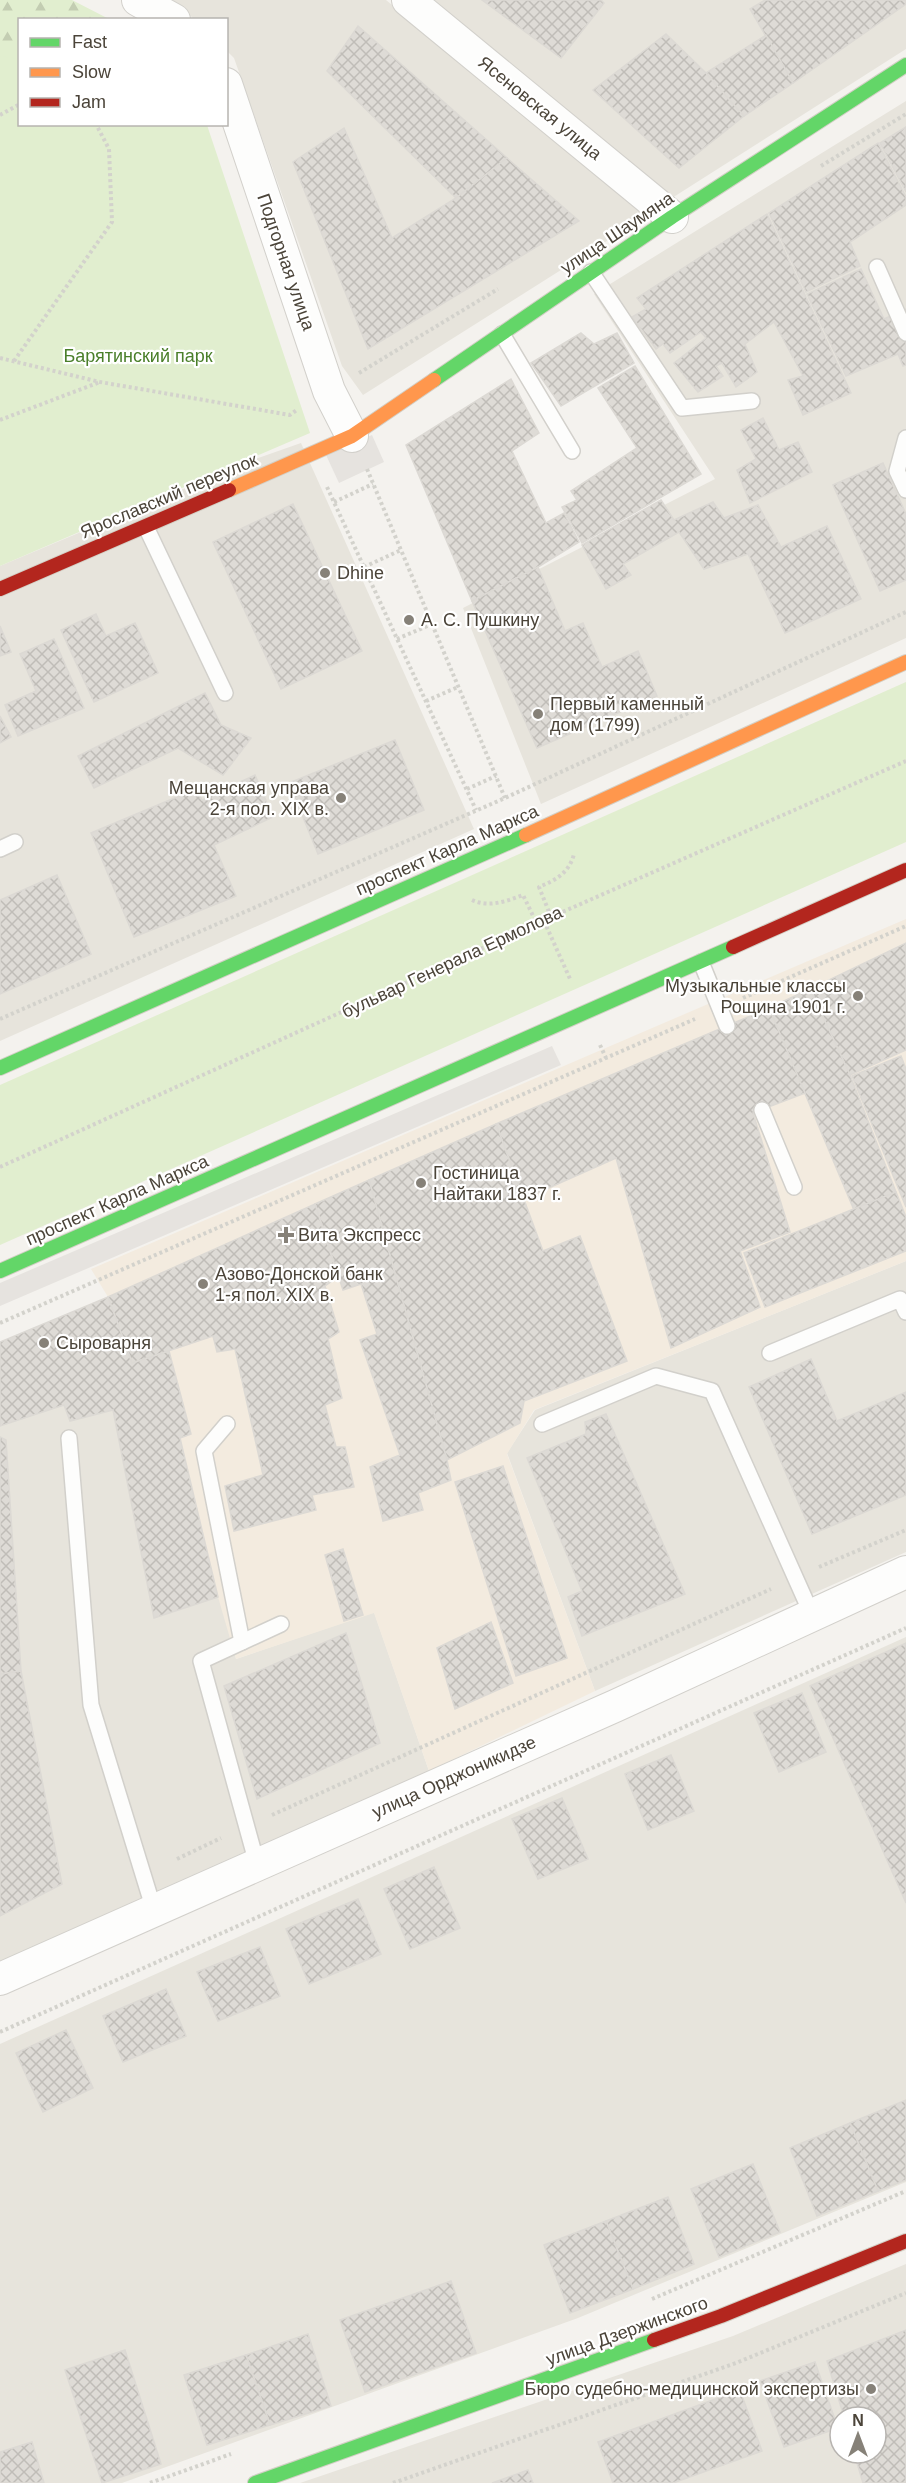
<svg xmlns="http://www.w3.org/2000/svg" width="906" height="2483" font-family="Arial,sans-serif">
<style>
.residential{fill:#e7e4dc;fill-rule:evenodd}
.commercial{fill:#f3ebdf}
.forest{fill:url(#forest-firs)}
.green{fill:#e1eecf}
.parking{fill:#e6e3df}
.building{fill:url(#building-cross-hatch);stroke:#dcd9d4;stroke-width:1.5}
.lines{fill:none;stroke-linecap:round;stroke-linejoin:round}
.lane-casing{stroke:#d2d0cb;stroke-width:18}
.street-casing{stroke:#d2d0cb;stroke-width:34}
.fast-casing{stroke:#d3cfc5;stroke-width:16}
.slow-casing{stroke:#d3cfc5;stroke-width:16}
.jam-casing{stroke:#d3cfc5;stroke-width:16}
.path{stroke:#d3d2cc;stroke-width:4;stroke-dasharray:3 3;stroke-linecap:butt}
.lane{stroke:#fdfdfc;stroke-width:15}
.street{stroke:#fdfdfc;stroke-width:32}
.fast{stroke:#63d668;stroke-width:14}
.slow{stroke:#ff974d;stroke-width:14}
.jam{stroke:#b3261e;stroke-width:14}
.poi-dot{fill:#868178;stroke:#fff;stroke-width:2}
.labels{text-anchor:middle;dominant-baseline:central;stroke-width:4.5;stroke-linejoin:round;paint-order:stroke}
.street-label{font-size:18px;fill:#4b4439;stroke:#fff}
.park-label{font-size:18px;fill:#4a7f2a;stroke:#fff}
.poi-label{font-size:18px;fill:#4b4439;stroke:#fff;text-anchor:start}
</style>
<defs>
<pattern id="forest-firs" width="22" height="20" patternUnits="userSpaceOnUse" patternTransform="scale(1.5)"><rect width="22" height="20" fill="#e1eecf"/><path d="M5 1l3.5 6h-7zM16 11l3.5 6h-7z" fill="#c3cdb2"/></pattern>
<pattern id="building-cross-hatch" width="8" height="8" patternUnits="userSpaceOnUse" patternTransform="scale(1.5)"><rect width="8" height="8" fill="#dedbd6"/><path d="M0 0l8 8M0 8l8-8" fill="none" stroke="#c0bdb8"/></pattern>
</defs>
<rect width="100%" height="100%" fill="#f4f2ee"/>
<g class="residential">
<path d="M173,0H386L648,215L363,395L342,366L234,58L227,51L226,20L194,19Z"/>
<path d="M428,0H906V49L672,198Z"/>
<path d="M906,101V638L541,804L463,608L715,479L594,294Z"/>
<path d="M301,443L474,829L0,1041V566L250,461Z"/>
<path d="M906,1261V1552L595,1691L507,1453L535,1410Z"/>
<path d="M0,1342L169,1351L191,1434L236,1659L374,1612L429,1771L0,1963Z"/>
<path d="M906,1637V2182L578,2318L122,2483H0V2044Z"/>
<path d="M906,2264V2483H300L733,2336ZM840,2417H876V2453H840Z"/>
</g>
<path class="commercial" d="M906,919V1261L534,1410L507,1454L595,1691L429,1771L374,1613L236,1659L218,1597L180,1438L191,1434L169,1352L132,1363L108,1297L91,1269Z"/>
<path class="forest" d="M0,0H72L109,19L20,20V124L0,318Z"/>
<g class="green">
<path d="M0,56L19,59L20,124L207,125L310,433L0,566Z"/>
<path d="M906,682V842L0,1245V1085Z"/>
</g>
<g class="parking">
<path d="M372,435L384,462L339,483L326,455Z"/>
<path d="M552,1046L561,1065L0,1306V1283Z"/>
</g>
<g class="building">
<path d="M482,0H601L604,3L561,58Z"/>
<path d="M765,0H906V4L793,83L750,9Z"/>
<path d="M358,26L507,158L456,198L327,71Z"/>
<path d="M666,34L706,73L744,116L679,168L593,90Z"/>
<path d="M766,35L793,83L744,116L706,73Z"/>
<path d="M906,127V192L880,143Z"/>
<path d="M344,128L392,238L456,198L507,158L579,221L368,349L293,162Z"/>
<path d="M878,143L906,197V205L850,242L860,266L806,292L769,213Z"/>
<path d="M767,214L851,393L803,415L788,380L803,376L774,322L745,344L757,372L736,387L722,363L716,366L723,376L698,392L674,363L706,338L701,332L670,353L663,344L656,349L632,317L646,309L637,298Z"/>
<path d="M861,269L884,319L906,309V365L903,366L898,354L846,376L807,294Z"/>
<path d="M581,333L594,344L617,333L634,363L561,406L531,363Z"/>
<path d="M635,366L701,474L582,543L562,507L577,500L571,491L637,448L598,388Z"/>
<path d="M511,379L539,433L512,451L546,523L564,513L579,542L538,567L472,601L406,445Z"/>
<path d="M763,418L779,450L798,442L812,472L750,503L737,470L756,459L741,430Z"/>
<path d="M883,463L906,514V580L880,591L833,485Z"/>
<path d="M661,500L674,520L713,502L724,518L758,505L781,547L827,526L861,599L785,633L748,554L704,569L679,532L623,564L631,575L606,589L582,545Z"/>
<path d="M293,504L362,651L281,689L213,542Z"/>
<path d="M538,567L565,631L583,623L602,667L638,651L657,696L537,748L472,601Z"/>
<path d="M96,614L106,636L135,623L158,673L94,702L61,630Z"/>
<path d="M0,626L11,652L0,656Z"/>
<path d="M54,639L84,708L18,736L5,705L36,691L20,654Z"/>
<path d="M205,693L221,725L251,738L223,775L178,748L94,788L78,756Z"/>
<path d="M0,716L11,737L0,743Z"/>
<path d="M395,740L424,810L318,854L289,783Z"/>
<path d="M255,775L273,817L214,845L236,896L134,937L91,833L196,789L202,800Z"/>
<path d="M57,875L91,954L0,994V900Z"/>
<path d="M906,943V1050L850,1075L810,989Z"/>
<path d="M810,989L850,1075L896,1192L854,1210L769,1008Z"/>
<path d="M769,1008L805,1093L753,1113L790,1232L740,1251L760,1307L671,1348L616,1158L524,1199L496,1124Z"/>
<path d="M901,1056L906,1069V1207L852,1076Z"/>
<path d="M496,1124L543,1251L580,1236L627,1361L524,1401L520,1423L447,1460L369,1180Z"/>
<path d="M369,1180L447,1460L451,1480L418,1493L423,1510L383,1521L370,1467L400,1455L360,1340L377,1334L361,1284L343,1290L315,1204Z"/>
<path d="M896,1192L906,1217V1251L765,1307L744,1253Z"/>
<path d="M315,1204L338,1277L325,1286L339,1332L328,1339L342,1398L325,1405L336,1447H345L354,1487L312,1495L316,1510L234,1531L225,1486L263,1475L235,1349L217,1352L213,1336L132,1363L108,1297Z"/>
<path d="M108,1297L132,1363L169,1351L191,1434L180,1438L218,1597L154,1618L113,1410L70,1421L64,1405L0,1426V1342Z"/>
<path d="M811,1359L837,1421L906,1392V1495L812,1534L749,1387Z"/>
<path d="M606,1414L685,1594L582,1636L568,1597L582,1591L527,1458L586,1434L585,1422Z"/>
<path d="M0,1437L6,1440L21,1671L0,1674Z"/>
<path d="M503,1466L567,1658L516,1676L455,1482Z"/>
<path d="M343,1549L363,1615L344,1621L325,1555Z"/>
<path d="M491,1622L513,1683L455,1709L437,1648Z"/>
<path d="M346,1633L380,1743L257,1799L224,1686Z"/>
<path d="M906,1643V1903L810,1686Z"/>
<path d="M21,1671L62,1884L0,1916V1674Z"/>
<path d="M802,1693L826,1752L779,1772L754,1713Z"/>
<path d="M671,1755L694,1811L648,1830L625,1774Z"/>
<path d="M562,1798L588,1859L538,1879L512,1819Z"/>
<path d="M434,1867L460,1928L410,1949L384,1889Z"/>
<path d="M358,1899L381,1954L309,1984L286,1929Z"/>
<path d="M260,1947L280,1996L218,2021L197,1972Z"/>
<path d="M166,1989L186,2036L123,2062L103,2016Z"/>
<path d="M66,2030L93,2088L43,2112L16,2053Z"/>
<path d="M906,2100V2180L878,2191L850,2123Z"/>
<path d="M850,2123L878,2191L817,2216L790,2148Z"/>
<path d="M753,2164L780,2232L719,2257L691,2189Z"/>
<path d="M668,2197L694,2264L633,2289L606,2221Z"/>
<path d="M606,2221L633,2289L570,2313L544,2245Z"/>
<path d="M451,2281L476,2353L365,2392L340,2320Z"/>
<path d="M906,2330V2483H863L854,2453H876V2417H844L827,2361Z"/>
<path d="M308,2334L331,2406L270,2425L246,2355Z"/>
<path d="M125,2350L161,2464L102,2483L65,2370Z"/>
<path d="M246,2355L270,2425L207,2445L184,2375Z"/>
<path d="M815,2362L838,2428L784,2447L760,2381Z"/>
<path d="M740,2390L762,2451L673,2483H613L598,2442Z"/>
<path d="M32,2442L44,2483H0V2452Z"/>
<path d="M528,2470L533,2483H492Z"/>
</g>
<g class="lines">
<g class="lane-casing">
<g id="lane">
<path d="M877,267L906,333"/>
<path d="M591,272L682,408L752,401"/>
<path d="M502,334L572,451"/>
<path d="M906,438L897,471L906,490"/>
<path d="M146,527L225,693"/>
<path d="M0,849L15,842"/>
<path d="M701,962L727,1026"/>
<path d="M762,1110L794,1187"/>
<path d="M770,1353L900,1299L906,1312"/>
<path d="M227,1424L204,1451L242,1642"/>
<path d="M542,1424L656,1376L712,1391L812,1615"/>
<path d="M69,1438L91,1705L154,1910"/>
<path d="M257,1864L201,1661L281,1624"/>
</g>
</g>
<g class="street-casing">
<g id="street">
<path d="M138,0L174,20"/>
<path d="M408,0L672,217"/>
<path d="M226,84L329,391L352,436"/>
<path d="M0,1979L615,1706L906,1572"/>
</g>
</g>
<g class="fast-casing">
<g id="fast">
<path d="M434,380L672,217L906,65"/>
<path d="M0,1068L526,835"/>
<path d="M0,1271L733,947"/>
<path d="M255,2483L654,2340"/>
</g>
</g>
<g class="slow-casing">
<g id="slow">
<path d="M229,490L352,436L434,380"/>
<path d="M526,835L906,662"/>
</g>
</g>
<g class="jam-casing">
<g id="jam">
<path d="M0,589L229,490"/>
<path d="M733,947L906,870"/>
<path d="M654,2340L721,2316L906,2241"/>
</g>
</g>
<g class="path">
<path d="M0,115L20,104"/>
<path d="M821,166L906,114"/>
<path d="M0,358L100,382L290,415L298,409"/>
<path d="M14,361L112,222L109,149L96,124"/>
<path d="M359,373L498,289"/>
<path d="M0,420L100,382"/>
<path d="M367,469L505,798"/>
<path d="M327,487L476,810"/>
<path d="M334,502L373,484"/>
<path d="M364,567L401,550"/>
<path d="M397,639L432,624"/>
<path d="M426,701L458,687"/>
<path d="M467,789L496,776"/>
<path d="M472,900C489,908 507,901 523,895L537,924"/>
<path d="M551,917L539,887C556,880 569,873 574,854"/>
<path d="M544,921L571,981"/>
<path d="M743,998L906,926"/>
<path d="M0,1019L505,798L906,612"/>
<path d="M600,1045L606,1058"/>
<path d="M0,1167L551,917L906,761"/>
<path d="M0,1323L695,1019"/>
<path d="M819,1567L906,1530"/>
<path d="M272,1815L771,1589"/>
<path d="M177,1859L221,1838"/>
<path d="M0,2032L906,1628"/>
<path d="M652,2299L906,2191"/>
<path d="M150,2483L231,2454"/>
<path d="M393,2483L736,2363L906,2293"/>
</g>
<use href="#lane" class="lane"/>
<use href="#street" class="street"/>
<use href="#fast" class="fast"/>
<use href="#slow" class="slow"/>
<use href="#jam" class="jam"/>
</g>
<g class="poi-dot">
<circle cx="325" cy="573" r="6"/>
<circle cx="409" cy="620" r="6"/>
<circle cx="538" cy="714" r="6"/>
<circle cx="341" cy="798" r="6"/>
<circle cx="858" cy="996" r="6"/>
<circle cx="421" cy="1183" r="6"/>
<path d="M283 1226h6v6h6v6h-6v6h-6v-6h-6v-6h6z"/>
<circle cx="203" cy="1284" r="6"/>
<circle cx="44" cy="1343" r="6"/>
<circle cx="871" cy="2389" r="6"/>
</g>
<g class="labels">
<g class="street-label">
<text transform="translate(540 108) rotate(39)">Ясеновская улица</text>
<text transform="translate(617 233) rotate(-34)">улица Шаумяна</text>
<text transform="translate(286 262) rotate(71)">Подгорная улица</text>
<text transform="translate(169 496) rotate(-23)">Ярославский переулок</text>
<text transform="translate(447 850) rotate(-24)">проспект Карла Маркса</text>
<text transform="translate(452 962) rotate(-25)">бульвар Генерала Ермолова</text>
<text transform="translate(117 1200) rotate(-24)">проспект Карла Маркса</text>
<text transform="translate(454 1777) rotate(-24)">улица Орджоникидзе</text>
<text transform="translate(627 2331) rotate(-20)">улица Дзержинского</text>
</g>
<g class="park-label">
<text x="138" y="356">Барятинский парк</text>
</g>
<g class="poi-label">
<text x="337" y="573">Dhine</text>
<text x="421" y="620">А. С. Пушкину</text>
<text x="550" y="704">Первый каменный<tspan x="550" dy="21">дом (1799)</tspan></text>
<text x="329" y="788" text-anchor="end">Мещанская управа<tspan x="329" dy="21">2-я пол. XIX в.</tspan></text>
<text x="846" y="986" text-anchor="end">Музыкальные классы<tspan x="846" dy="21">Рощина 1901 г.</tspan></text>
<text x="433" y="1173">Гостиница<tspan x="433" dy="21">Найтаки 1837 г.</tspan></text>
<text x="298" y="1235">Вита Экспресс</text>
<text x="215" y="1274">Азово-Донской банк<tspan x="215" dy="21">1-я пол. XIX в.</tspan></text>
<text x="56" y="1343">Сыроварня</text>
<text x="859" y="2389" text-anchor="end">Бюро судебно-медицинской экспертизы</text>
</g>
</g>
<rect x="18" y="18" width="210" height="108" fill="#ffffff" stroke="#b7b4b0" stroke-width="1.5"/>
<rect x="30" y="38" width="30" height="9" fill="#63d668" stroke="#b7b4b0" stroke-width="1.5"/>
<text x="72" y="48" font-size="18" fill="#4b4439">Fast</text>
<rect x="30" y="68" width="30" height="9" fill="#ff974d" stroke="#b7b4b0" stroke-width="1.5"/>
<text x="72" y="78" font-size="18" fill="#4b4439">Slow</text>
<rect x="30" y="98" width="30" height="9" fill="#b3261e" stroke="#b7b4b0" stroke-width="1.5"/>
<text x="72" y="108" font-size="18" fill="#4b4439">Jam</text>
<g transform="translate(858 2435)"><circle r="28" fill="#ffffff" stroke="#b7b4b0" stroke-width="1.5"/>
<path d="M0-4.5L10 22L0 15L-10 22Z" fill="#868178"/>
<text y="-9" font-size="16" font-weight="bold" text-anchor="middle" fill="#4b4439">N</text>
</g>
</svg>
